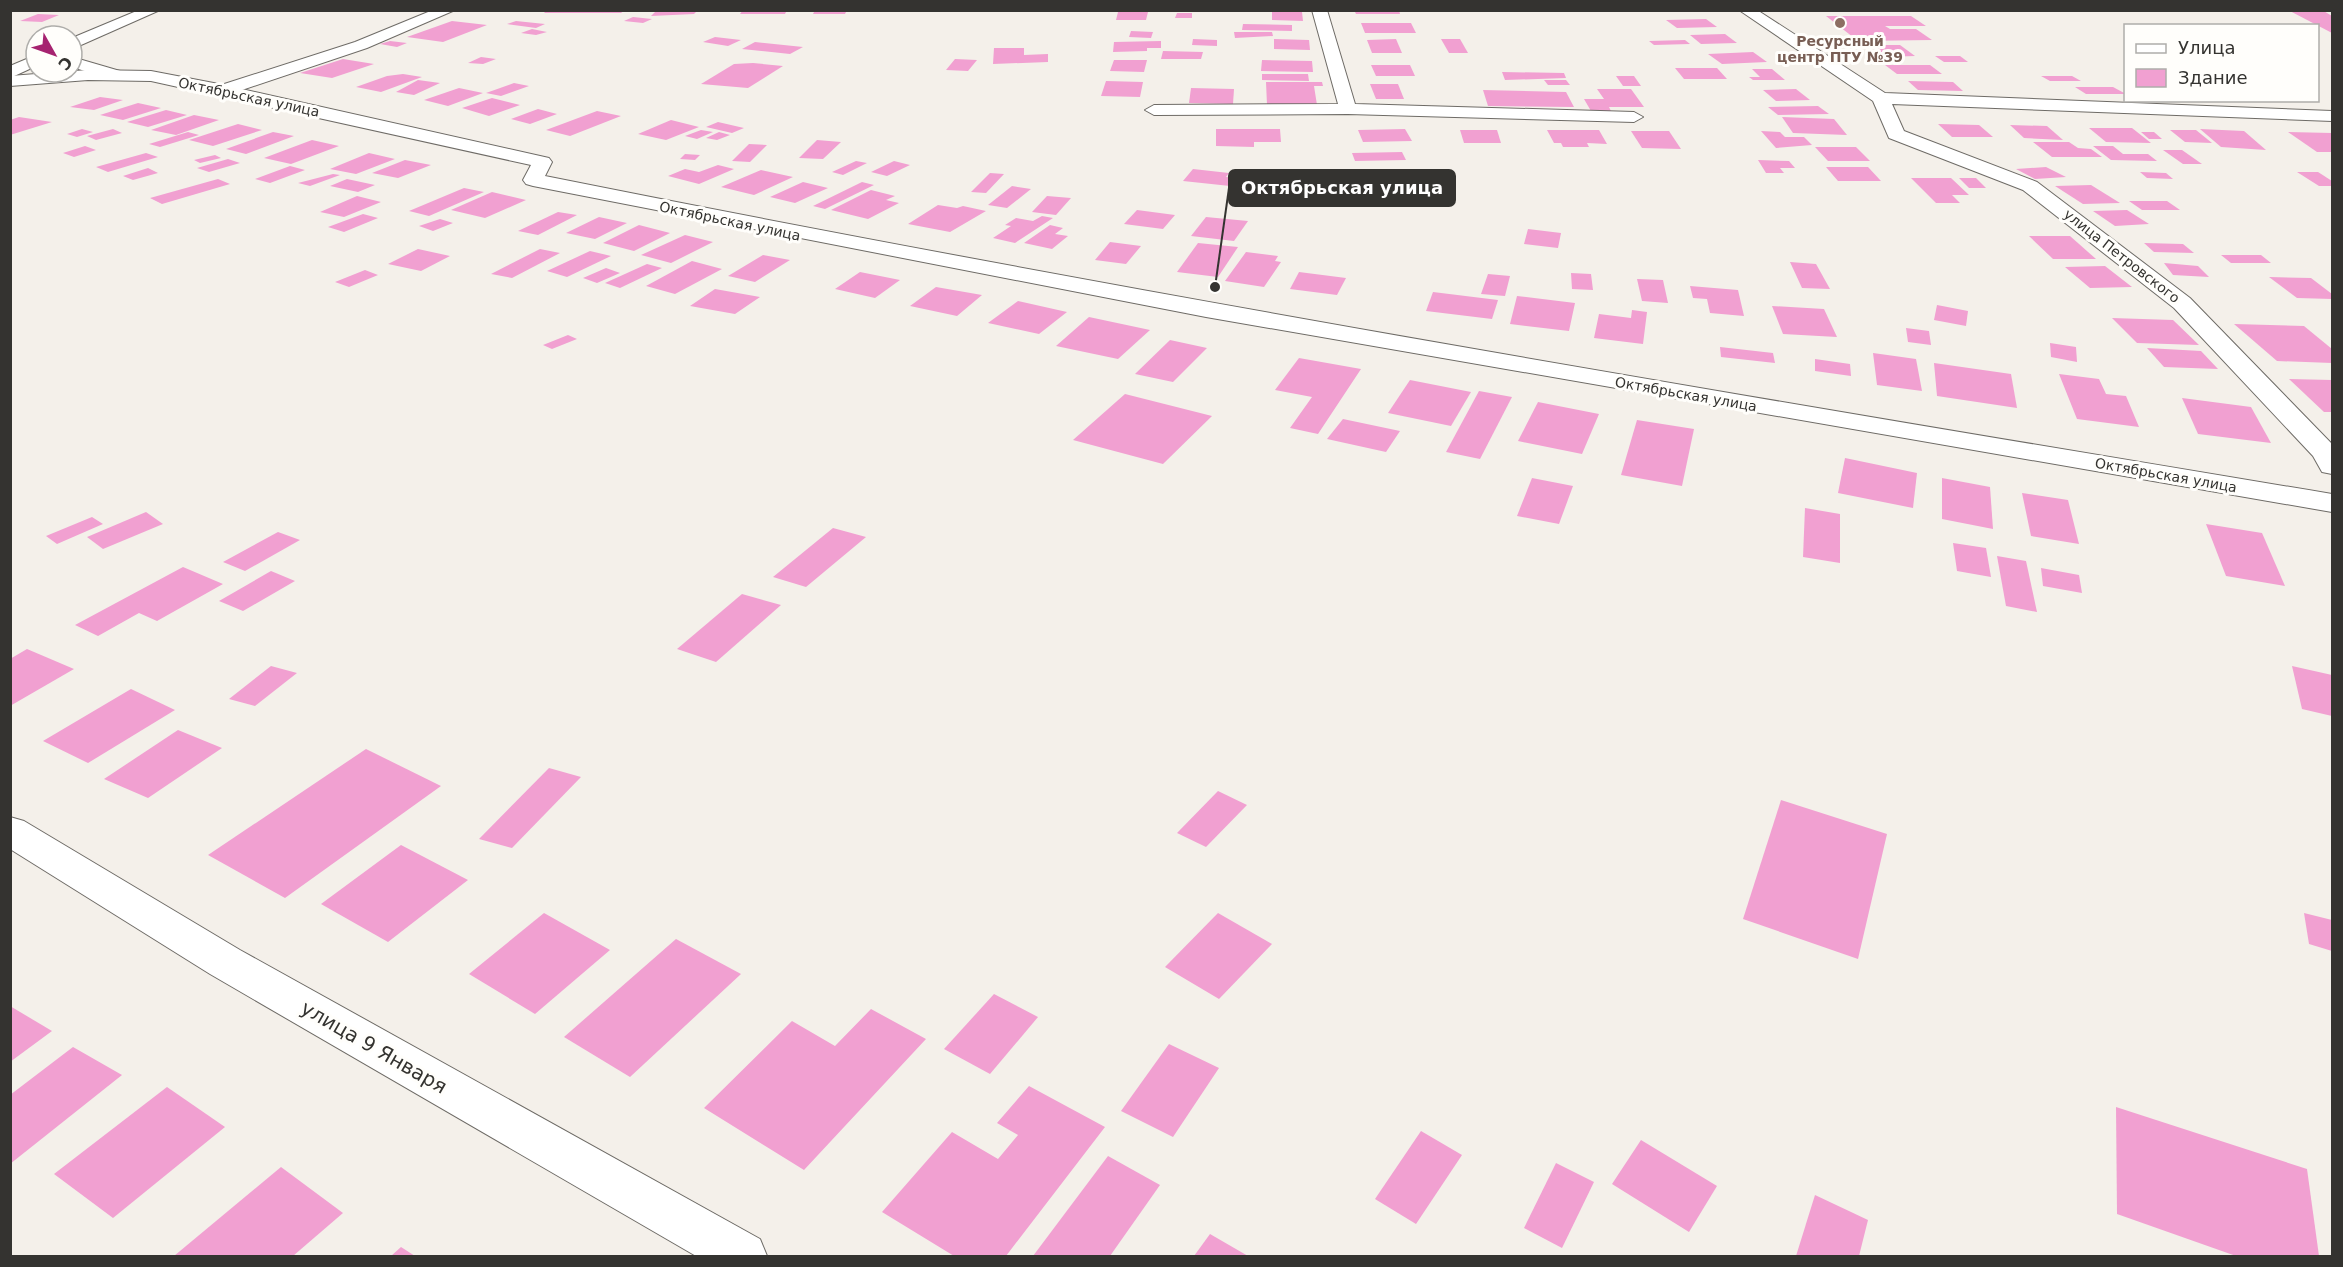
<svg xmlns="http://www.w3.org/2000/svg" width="2343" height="1267" font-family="'DejaVu Sans',sans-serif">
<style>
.building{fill:#f1a0d1}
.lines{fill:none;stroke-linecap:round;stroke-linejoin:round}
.street-casing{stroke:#6e6b66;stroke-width:2}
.primary-casing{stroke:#6e6b66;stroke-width:2}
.street{fill:#fff;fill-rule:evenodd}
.primary{fill:#fff;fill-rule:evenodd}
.education-dot{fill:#8d6e63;stroke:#fffefb;stroke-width:2}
.labels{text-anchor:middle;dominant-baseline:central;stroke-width:6;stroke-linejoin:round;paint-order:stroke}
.far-education-label{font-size:14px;font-weight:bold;fill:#785e54;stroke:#fffefb}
.far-street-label{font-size:14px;fill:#343330;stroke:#fffefb}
.near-street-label{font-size:20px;fill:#343330;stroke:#fffefb}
.leader{fill:none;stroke:#343330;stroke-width:2}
.callout-dot{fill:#343330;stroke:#fffefb;stroke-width:2}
.callout{fill:#343330;stroke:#343330;stroke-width:2}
.callout-label{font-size:18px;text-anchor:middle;font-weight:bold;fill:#fff}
</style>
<rect width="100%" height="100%" fill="#f4f0ea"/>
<g class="building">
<path d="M547,10H625L621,13H544Z"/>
<path d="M657,10H698L694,14L651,16Z"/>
<path d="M743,10H787L785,14H740Z"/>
<path d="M815,10H847L845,14H813Z"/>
<path d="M1354,10H1399L1400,14H1356Z"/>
<path d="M2288,10H2322L2332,16V33Z"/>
<path d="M1272,11L1302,12L1303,21L1272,20Z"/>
<path d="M1118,12H1148L1146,20H1116Z"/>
<path d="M1177,13H1192V18H1175Z"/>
<path d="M38,14L59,15L42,22L20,21Z"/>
<path d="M1826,16H1911L1926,26H1885L1890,29H1916L1932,40L1858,41Z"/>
<path d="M633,17L652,19L643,23L624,21Z"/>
<path d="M1706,19L1717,27L1677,28L1666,20Z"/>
<path d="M452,21L487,25L443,42L407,37Z"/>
<path d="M516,21L545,24L536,28L507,24Z"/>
<path d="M1361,23H1411L1416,33H1365Z"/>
<path d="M1243,24L1292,25V31L1242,30Z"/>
<path d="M532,29L547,32L536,35L521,33Z"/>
<path d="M1131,31L1153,32L1151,38L1129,37Z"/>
<path d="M1234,32H1272L1273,36L1235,38Z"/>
<path d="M1725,34L1737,43L1701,44L1690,35Z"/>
<path d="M715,37L741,40L728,46L703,42Z"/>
<path d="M1193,39L1217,40V46L1192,45Z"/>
<path d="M1274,39L1309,40L1310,50L1274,49Z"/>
<path d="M1396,39L1402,53H1372L1367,40Z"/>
<path d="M1441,39H1460L1468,53H1449Z"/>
<path d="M1685,40L1690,44L1654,45L1649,41Z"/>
<path d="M390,41L407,43L397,47L380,44Z"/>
<path d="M1161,41V48H1147V51L1113,52L1114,42Z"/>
<path d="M755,42L803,47L790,54L742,49Z"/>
<path d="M1870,45H1900L1915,56L1884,57Z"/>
<path d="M994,48H1024V55L1048,54V62L993,64Z"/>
<path d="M1163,51L1203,52L1201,59H1161Z"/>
<path d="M1753,52L1767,62L1722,64L1708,54Z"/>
<path d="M1935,56H1960L1968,62H1944Z"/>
<path d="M481,57L496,59L483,64L468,63Z"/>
<path d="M343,59L374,64L332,78L300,73Z"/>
<path d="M955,59L977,60L968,71L946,70Z"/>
<path d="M1114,60H1147L1144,72L1110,71Z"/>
<path d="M1262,60L1312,61L1313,72L1261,71Z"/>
<path d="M753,63L783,66L748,88L701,84L734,64Z"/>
<path d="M1371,65H1410L1415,76H1376Z"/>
<path d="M1885,65H1930L1942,74H1897Z"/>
<path d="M1675,68H1717L1727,79H1684Z"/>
<path d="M1752,69H1772L1785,80H1753L1749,77H1760Z"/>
<path d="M1502,72L1564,73L1566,78L1505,80Z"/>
<path d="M403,74L422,77L381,92L356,87L387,76Z"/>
<path d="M1262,74H1308L1309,81L1262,80Z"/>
<path d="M1616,76H1634L1641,86H1623Z"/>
<path d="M2041,76H2072L2081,81H2050Z"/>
<path d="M418,80L440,83L414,95L396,92Z"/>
<path d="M1544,80H1566L1570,85H1548Z"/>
<path d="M1106,81L1143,82L1140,97L1101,96Z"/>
<path d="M1908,81L1953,82L1963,91L1918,90Z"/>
<path d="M1266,82H1322L1323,86H1314L1317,105H1267Z"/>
<path d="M514,83L529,86L501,96L486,93Z"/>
<path d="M1370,84H1398L1404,99H1376Z"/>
<path d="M2075,87H2113L2126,94H2086Z"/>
<path d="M459,88L483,93L448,106L424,100Z"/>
<path d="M1191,88L1234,89L1233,104L1189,103Z"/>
<path d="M1597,89H1631L1644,107H1609L1611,111H1591L1584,99H1604Z"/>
<path d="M1796,89L1810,100L1776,101L1763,90Z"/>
<path d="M1483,90L1566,92L1574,107L1488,106Z"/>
<path d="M100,97L123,100L94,110L70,107Z"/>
<path d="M492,98L520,105L489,116L462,108Z"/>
<path d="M138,103L161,108L123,120L100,115Z"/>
<path d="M1818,106L1829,114L1778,115L1768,107Z"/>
<path d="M538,109L557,114L530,124L511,119Z"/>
<path d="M166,110L187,115L148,127L127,122Z"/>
<path d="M597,111L621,116L570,136L546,130Z"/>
<path d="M194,115L219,120L176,135L151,130Z"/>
<path d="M19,117L52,122L10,135V120Z"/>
<path d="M1782,117L1834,119L1847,135L1793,133Z"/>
<path d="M671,120L699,127L666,140L638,134Z"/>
<path d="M718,122L744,128L732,133L706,127Z"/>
<path d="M238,124L262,130L213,146L189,140Z"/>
<path d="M1938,124L1979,125L1993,137H1952Z"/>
<path d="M2010,125L2047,126L2063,140L2024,138Z"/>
<path d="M2089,128H2132L2151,143L2106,142Z"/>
<path d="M82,129L93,132L77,137L67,134Z"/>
<path d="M113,129L122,133L96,140L87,136Z"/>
<path d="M1216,129H1280L1281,142H1254V147L1216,146Z"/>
<path d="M1405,129L1412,141L1363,142L1358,130Z"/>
<path d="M2200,129L2244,131L2266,150L2221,147Z"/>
<path d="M701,130L713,132L697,139L685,136Z"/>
<path d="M1460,130H1497L1501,143H1464Z"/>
<path d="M1547,130H1599L1607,144L1587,143L1589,147H1563L1561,143H1554Z"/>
<path d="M2170,130H2196L2212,143L2185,142Z"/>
<path d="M1631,131H1669L1681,149L1642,148Z"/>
<path d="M1761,131L1780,132L1785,137H1804L1812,145L1776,148Z"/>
<path d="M188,132L199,135L160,147L149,144Z"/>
<path d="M273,132L294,136L246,154L226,149Z"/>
<path d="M719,132L730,135L717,140L706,138Z"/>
<path d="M2141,132H2154L2162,139H2149Z"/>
<path d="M2288,132L2332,133V152H2317Z"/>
<path d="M312,140L339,146L291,164L264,158Z"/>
<path d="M817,140L841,142L823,159L799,158Z"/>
<path d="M2033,142H2069L2078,148L2091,149L2102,157H2052Z"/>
<path d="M749,144L767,145L750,162L732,161Z"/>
<path d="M85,146L96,150L74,157L63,153Z"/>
<path d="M2093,146H2113L2123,154H2148L2157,161L2111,160Z"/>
<path d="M1815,147H1856L1870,161H1828Z"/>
<path d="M2163,150H2182L2202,164H2183Z"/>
<path d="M1402,152L1406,160L1355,161L1352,153Z"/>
<path d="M146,153L158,157L108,172L96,167Z"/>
<path d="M369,153L395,159L356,174L330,169Z"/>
<path d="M685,154L700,155L695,160L680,159Z"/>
<path d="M215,155L221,158L200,163L194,160Z"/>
<path d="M228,159L240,163L209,172L197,168Z"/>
<path d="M405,160L431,165L398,178L372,173Z"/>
<path d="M1758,160L1789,161L1795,168H1780L1784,173H1766Z"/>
<path d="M856,161L867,163L843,175L832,172Z"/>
<path d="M894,161L910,165L887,176L871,172Z"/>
<path d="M718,165L734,169L699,184L668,176L685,169L699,172Z"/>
<path d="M290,166L305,170L270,183L255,179Z"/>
<path d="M1826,167H1868L1881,181H1838Z"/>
<path d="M2046,167L2066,177L2035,179L2016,169Z"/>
<path d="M148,168L158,173L133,180L123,176Z"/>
<path d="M1193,169L1229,173L1226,177L1236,178L1230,186L1183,181Z"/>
<path d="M761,170L793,177L754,195L721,187Z"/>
<path d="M2140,172L2166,173L2173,179L2147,178Z"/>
<path d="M2297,172H2318L2332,181V186H2319Z"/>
<path d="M990,173L1004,174L986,193L971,192Z"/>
<path d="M333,174L340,175L310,186L298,183Z"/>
<path d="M1911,178H1951L1969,195H1952L1960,203H1936Z"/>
<path d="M1959,178H1976L1986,188H1969Z"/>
<path d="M218,179L230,184L162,204L150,198Z"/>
<path d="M347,179L375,185L358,192L330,186Z"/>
<path d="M803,182L828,188L795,203L770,197Z"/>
<path d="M862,182L874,185L825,209L813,206Z"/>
<path d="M2091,185L2120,203L2083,204L2055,186Z"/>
<path d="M1012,186L1031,189L1007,208L988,205Z"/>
<path d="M464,188L484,192L429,216L409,211Z"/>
<path d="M871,190L895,196L886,200L899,203L868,219L831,210Z"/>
<path d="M492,192L526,200L485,218L451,210Z"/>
<path d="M357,196L381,202L344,217L320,212Z"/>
<path d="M1047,196L1071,198L1056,215L1032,212Z"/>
<path d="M2129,201H2167L2180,210H2142Z"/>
<path d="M938,205L957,208L963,206L986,211L950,232L908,224Z"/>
<path d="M1137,210L1175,215L1163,229L1124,224Z"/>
<path d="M2127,210L2149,224L2115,226L2093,211Z"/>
<path d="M558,212L577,215L538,235L518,231Z"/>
<path d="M363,214L378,218L344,232L328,227Z"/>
<path d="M1042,216L1053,218L1015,243L993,238L1011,226L1005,225L1016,218L1033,221Z"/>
<path d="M599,217L627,223L595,239L566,233Z"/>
<path d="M1206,217L1248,221L1234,241L1191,236Z"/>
<path d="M440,219L453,223L433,231L419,226Z"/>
<path d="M639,225L670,233L634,251L603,243Z"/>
<path d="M1050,225L1063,228L1055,234L1068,236L1052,249L1024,243Z"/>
<path d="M1528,229L1561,233L1558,248L1524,244Z"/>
<path d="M685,235L713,242L671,263L641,255Z"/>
<path d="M2029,236H2070L2096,259H2053Z"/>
<path d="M1110,242L1141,246L1126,264L1095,260Z"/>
<path d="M1198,243L1238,247L1218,277L1177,272Z"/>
<path d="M2144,243L2183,244L2194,253L2154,252Z"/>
<path d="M418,249L450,256L421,271L388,264Z"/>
<path d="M540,249L560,253L512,278L491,274Z"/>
<path d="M590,251L611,256L567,277L547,271Z"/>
<path d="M1246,252L1278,256L1275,261L1281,262L1264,287L1225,281Z"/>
<path d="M763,255L790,260L755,282L728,276Z"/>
<path d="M2221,255H2261L2271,263H2231Z"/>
<path d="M692,261L722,269L675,294L646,286Z"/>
<path d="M1790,262L1816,264L1830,289L1802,288Z"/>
<path d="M2164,263L2198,266L2209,277L2173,275Z"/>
<path d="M647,264L662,268L620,288L605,283Z"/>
<path d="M2105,266L2132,287L2090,288L2065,267Z"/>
<path d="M606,268L620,273L597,283L583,278Z"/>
<path d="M365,270L378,275L349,287L335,282Z"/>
<path d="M860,272L900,280L875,298L835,289Z"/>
<path d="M1299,272L1346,278L1337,295L1290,289Z"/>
<path d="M1571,273L1591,274L1593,290L1572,289Z"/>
<path d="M1488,274L1510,276L1505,296L1481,294Z"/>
<path d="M2269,277L2311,278L2332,294V299L2297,298Z"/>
<path d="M1637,279L1663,280L1668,303L1642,301Z"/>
<path d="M1690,286L1738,290L1744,316L1710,313L1707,299L1693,298Z"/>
<path d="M936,287L982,295L957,316L910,306Z"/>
<path d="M715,289L760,297L735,314L690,306Z"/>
<path d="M1433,292L1498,300L1492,319L1426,311Z"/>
<path d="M1517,296L1575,303L1569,331L1510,324Z"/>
<path d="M1018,301L1067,312L1039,334L988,323Z"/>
<path d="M1937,305L1968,311L1966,326L1934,320Z"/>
<path d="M1772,306L1824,309L1837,337L1783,334Z"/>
<path d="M1632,310L1647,312L1643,344L1594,338L1599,314L1631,318Z"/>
<path d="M1089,317L1150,330L1118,359L1056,346Z"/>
<path d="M2112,318L2173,320L2199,345L2137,343Z"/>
<path d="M2234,324L2304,326L2332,349V363L2277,361Z"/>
<path d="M1906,328L1929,331L1931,345L1908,342Z"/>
<path d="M568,335L577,339L552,349L543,345Z"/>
<path d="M1170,340L1207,348L1173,382L1135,374Z"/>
<path d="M2050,343L2076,347L2077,362L2051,357Z"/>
<path d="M1720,347L1773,353L1775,363L1721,357Z"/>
<path d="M2147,348L2201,351L2218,369L2164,367Z"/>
<path d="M1873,353L1916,359L1922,391L1877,385Z"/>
<path d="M1299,358L1361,369L1318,434L1290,428L1312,397L1275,390Z"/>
<path d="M1815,359L1850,364L1851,376L1815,371Z"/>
<path d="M1934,363L2011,374L2017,408L1937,396Z"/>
<path d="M2059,374L2099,379L2106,394L2126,396L2139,427L2077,419Z"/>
<path d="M2289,379L2332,380V412H2324Z"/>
<path d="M1410,380L1471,392L1451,426L1388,413Z"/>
<path d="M1479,391L1512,397L1480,459L1446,452Z"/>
<path d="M1125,394L1212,416L1163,464L1073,440Z"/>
<path d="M2182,398L2251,407L2271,443L2198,434Z"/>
<path d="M1538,402L1599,414L1582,454L1518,441Z"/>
<path d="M1343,419L1400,431L1386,452L1327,439Z"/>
<path d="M1637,420L1694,429L1682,486L1621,475Z"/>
<path d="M1845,458L1917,473L1913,508L1838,493Z"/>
<path d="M1532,478L1573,486L1559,524L1517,516Z"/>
<path d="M1942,478L1990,487L1993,529L1942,519Z"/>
<path d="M2022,493L2068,500L2079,544L2031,536Z"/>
<path d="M1805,508L1840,514V563L1803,557Z"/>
<path d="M146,512L163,524L103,549L87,537Z"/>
<path d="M92,517L103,524L57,544L46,536Z"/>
<path d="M2206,524L2262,533L2285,586L2226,576Z"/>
<path d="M833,528L866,537L806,587L773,577Z"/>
<path d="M278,532L300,540L245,571L223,562Z"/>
<path d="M1953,543L1986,548L1991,577L1957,571Z"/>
<path d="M1997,556L2026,561L2037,612L2006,606Z"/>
<path d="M183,567L223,584L157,621L139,613L98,636L75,625Z"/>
<path d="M2041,568L2079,575L2082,593L2043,586Z"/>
<path d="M271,571L295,581L243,611L219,601Z"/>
<path d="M742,594L781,605L716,662L677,649Z"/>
<path d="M27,649L74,669L10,706V659Z"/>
<path d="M271,666L297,673L255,706L229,699Z"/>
<path d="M2292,666L2332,675V716L2302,709Z"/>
<path d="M131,689L175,710L88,763L43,741Z"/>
<path d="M178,730L222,748L148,798L104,779Z"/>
<path d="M366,749L441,786L285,898L208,855Z"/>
<path d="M549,768L581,777L512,848L479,839Z"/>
<path d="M1218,791L1247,805L1206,847L1177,833Z"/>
<path d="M1781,800L1887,834L1858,959L1743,919Z"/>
<path d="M401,845L468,880L388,942L321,904Z"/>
<path d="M544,913L610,950L535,1014L469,974Z"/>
<path d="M1218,913L1272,944L1219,999L1165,967Z"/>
<path d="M2304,913L2332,920V951L2309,944Z"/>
<path d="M676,939L741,974L630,1077L564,1037Z"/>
<path d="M994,994L1038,1017L990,1074L944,1049Z"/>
<path d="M10,1006L52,1031L10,1062Z"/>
<path d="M871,1009L926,1039L804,1170L704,1108L792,1021L835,1046Z"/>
<path d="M1169,1044L1219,1068L1173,1137L1121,1111Z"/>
<path d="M73,1047L122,1075L10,1164V1095Z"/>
<path d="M1029,1086L1105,1127L1006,1256H954L882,1212L952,1132L998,1159L1018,1135L997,1123Z"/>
<path d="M167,1087L225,1127L113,1218L54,1174Z"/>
<path d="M2116,1107L2307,1169L2319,1256H2236L2117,1214Z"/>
<path d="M1421,1131L1462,1155L1416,1224L1375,1199Z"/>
<path d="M1641,1140L1717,1186L1689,1232L1612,1184Z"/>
<path d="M1108,1156L1160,1185L1110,1256H1033Z"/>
<path d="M1556,1163L1594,1182L1562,1248L1524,1228Z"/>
<path d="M281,1167L343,1213L293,1256H174Z"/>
<path d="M1815,1195L1868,1220L1859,1256H1796Z"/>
<path d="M1210,1234L1248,1256H1194Z"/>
<path d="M401,1247L415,1256H391Z"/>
</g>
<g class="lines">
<g class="street-casing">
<g id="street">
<path d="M139,10H160L72,49V38Z"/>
<path d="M433,10H455L367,48L230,94L224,95L215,90L218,86L355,42Z"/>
<path d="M1312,10H1327L1355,104L1634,112L1643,117L1634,122L1348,114L1154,115L1145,110L1154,105L1338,104Z"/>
<path d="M1739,10H1757L1885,93L2332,111V121L1892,104L1904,131L2037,182L2190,298L2332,444V474L2322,472L2313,456L2174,308L2023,190L1889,138L1873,101Z"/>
<path d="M36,55V66L10,78V66Z"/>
<path d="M72,57L120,71L122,75L114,80L72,67Z"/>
<path d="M10,817L24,821L240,950L760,1239L767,1256H696L210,974L10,849Z"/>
</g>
</g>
<g class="primary-casing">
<path id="primary" d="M88,70L151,71L224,85L549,158L552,162L545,176C1138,295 1735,395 2332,494V512L1206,317L533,186L526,184L523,180L531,165L151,81L88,80L10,86V76Z"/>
</g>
<use href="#street" class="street"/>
<use href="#primary" class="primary"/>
</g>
<circle class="education-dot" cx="1840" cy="23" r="6"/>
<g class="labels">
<g class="far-education-label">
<text x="1840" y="41">Ресурсный<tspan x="1840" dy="16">центр ПТУ №39</tspan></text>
</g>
<g class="far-street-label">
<text transform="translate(249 97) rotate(12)">Октябрьская улица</text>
<text transform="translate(730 221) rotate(12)">Октябрьская улица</text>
<text transform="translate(2122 256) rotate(38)">улица Петровского</text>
<text transform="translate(1686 394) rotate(10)">Октябрьская улица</text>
<text transform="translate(2166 475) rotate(10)">Октябрьская улица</text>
</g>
<g class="near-street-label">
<text transform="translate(374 1047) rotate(30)">улица 9 Января</text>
</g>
</g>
<path class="leader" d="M1215 287L1229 188"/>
<circle class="callout-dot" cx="1215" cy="287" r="6"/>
<rect class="callout" x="1229" y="170" width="226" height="36" rx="6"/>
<g class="callout-label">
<text x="1342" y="194">Октябрьская улица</text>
</g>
<rect width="2343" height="1267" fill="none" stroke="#343330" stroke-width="24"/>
<rect x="2124" y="24" width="195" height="78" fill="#fffefb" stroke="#aeadaa" stroke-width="1.5"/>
<rect x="2136" y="44" width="30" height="9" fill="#ffffff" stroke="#aeadaa" stroke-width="1.5"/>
<text x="2178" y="54" font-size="18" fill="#343330">Улица</text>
<rect x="2136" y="69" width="30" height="18" fill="#f1a0d1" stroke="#aeadaa" stroke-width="1.5"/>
<text x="2178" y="84" font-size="18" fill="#343330">Здание</text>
<g transform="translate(54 54) rotate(130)"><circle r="28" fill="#fffefb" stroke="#aeadaa" stroke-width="1.5"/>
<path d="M0-4.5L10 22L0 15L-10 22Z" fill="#a62370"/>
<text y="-9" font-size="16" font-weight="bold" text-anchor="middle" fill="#343330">С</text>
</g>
</svg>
